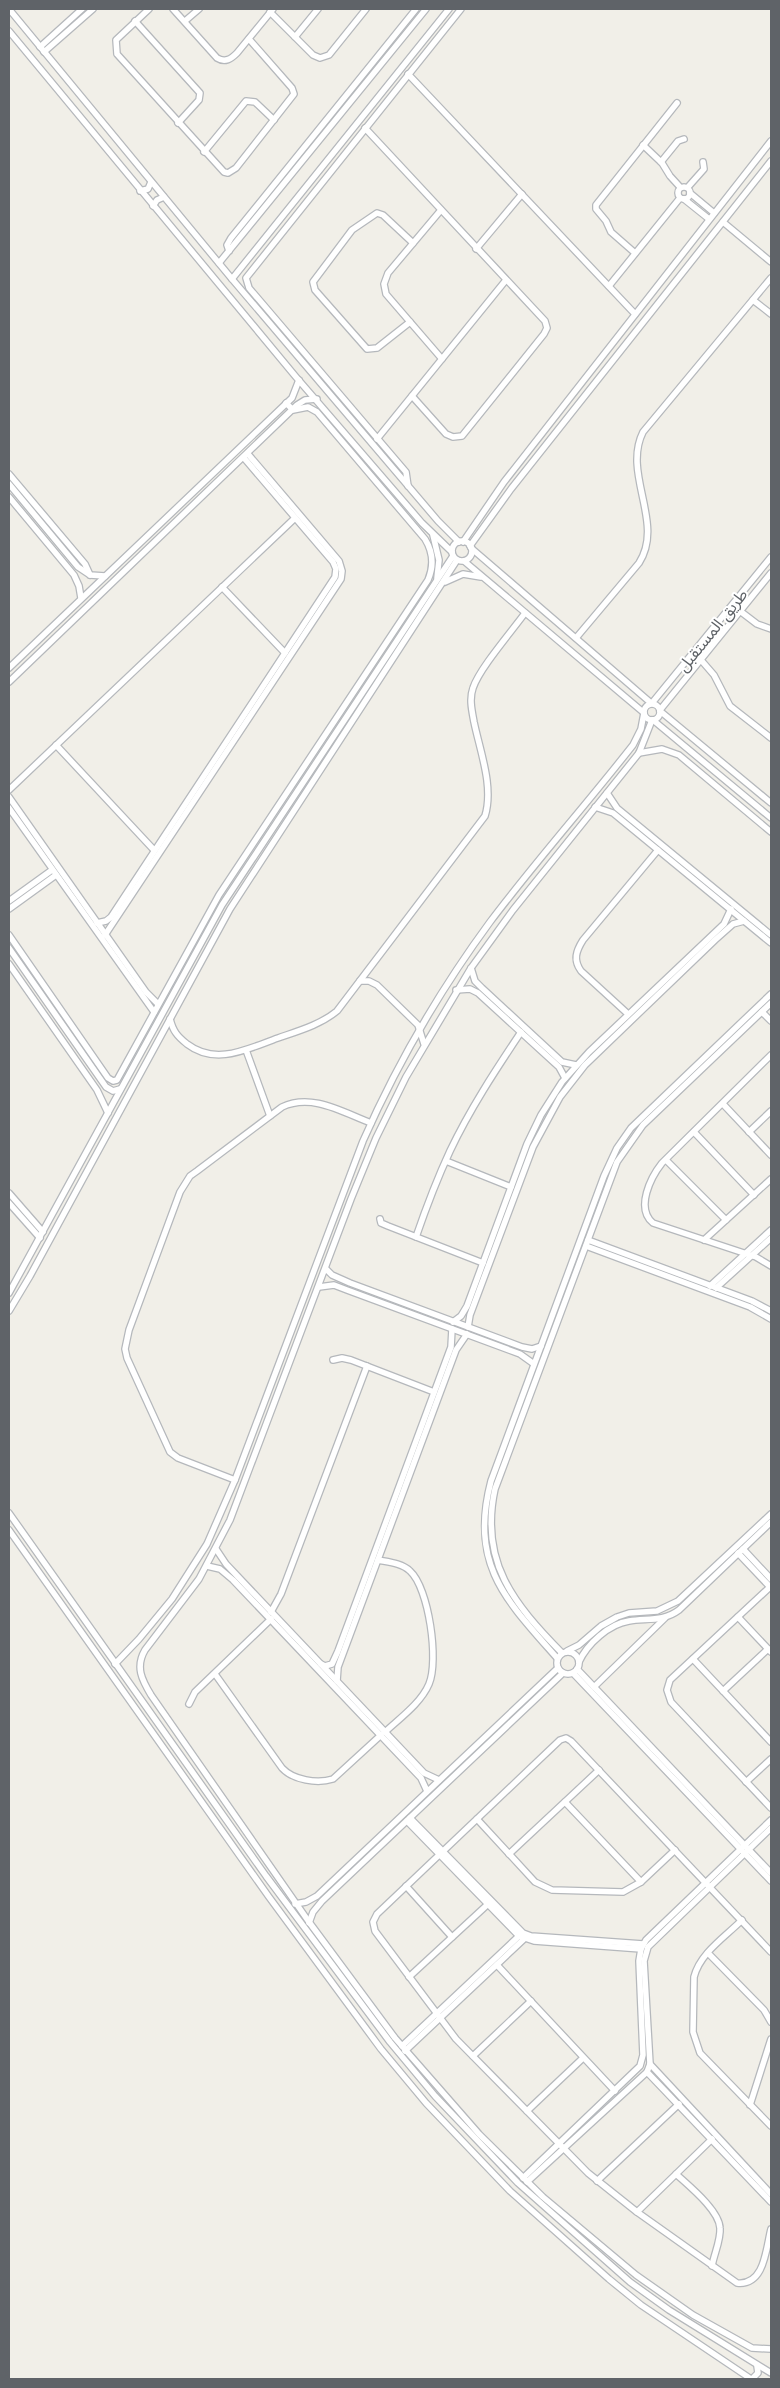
<svg xmlns="http://www.w3.org/2000/svg" width="780" height="2388" font-family="Quicksand,'Noto Sans Arabic',sans-serif">
<style>
.lines{fill:none;stroke-linecap:round;stroke-linejoin:round}
.minor-casing{stroke:#b5b8bc;stroke-width:8}
.minor{stroke:#fff;stroke-width:5.5}
.labels{text-anchor:middle;dominant-baseline:central;stroke-width:4;stroke-linejoin:round;paint-order:stroke}
.street-label{font-size:16px;fill:#5f6368;stroke:#fff}
</style>
<rect width="100%" height="100%" fill="#f1efe8"/>
<g class="lines">
<g class="minor-casing">
<g id="minor">
<path d="M9,9L232,279L438,521L459,542"/>
<path d="M149,9L116,40L117,54L224,172L228,173L236,168L294,94L292,88L249,39"/>
<path d="M173,9L217,58C225,63 231,59 237,53L273,9"/>
<path d="M270,12L313,55L320,58L329,55L366,9"/>
<path d="M135,21L200,93L199,100L178,123"/>
<path d="M185,21L199,9"/>
<path d="M9,31L296,377L422,523L452,552"/>
<path d="M295,37L318,9"/>
<path d="M40,47L82,9"/>
<path d="M44,52L93,9"/>
<path d="M408,74L635,314"/>
<path d="M365,128L545,321L547,328L544,334L462,436L453,437L446,434L412,396"/>
<path d="M643,145L662,163L670,176L680,187"/>
<path d="M204,152L246,101L255,102L274,120"/>
<path d="M661,162L678,141L684,139"/>
<circle cx="684" cy="193" r="6"/>
<path d="M688,187L704,169L703,162"/>
<path d="M140,191L148,189L151,182"/>
<path d="M690,193L714,213"/>
<path d="M684,199L709,219"/>
<path d="M153,206L157,200L164,197"/>
<path d="M441,210L388,273L384,284L386,294L442,359"/>
<path d="M723,222L771,262"/>
<path d="M476,249L522,194"/>
<path d="M229,251L227,245L231,238L416,9"/>
<path d="M635,253L611,232L606,221L596,209V205L677,103"/>
<path d="M219,263L426,9"/>
<path d="M232,279L449,9"/>
<path d="M609,286L680,198"/>
<path d="M753,300L771,314"/>
<path d="M410,322L377,348L367,349L315,290L313,282L352,230L377,213L383,215L413,243"/>
<path d="M377,439L506,280"/>
<path d="M9,474L85,564L90,575"/>
<path d="M9,484L78,567L90,575L105,576"/>
<path d="M408,486L406,472L249,288L246,278L461,9"/>
<path d="M9,497L74,575L79,586L81,598"/>
<path d="M433,535L439,560L437,578"/>
<circle cx="462" cy="551" r="10"/>
<path d="M463,542L504,482L771,141"/>
<path d="M470,546L511,489L771,161"/>
<path d="M471,548L651,703"/>
<path d="M464,561L643,712"/>
<path d="M445,582L463,574L481,577"/>
<path d="M222,587L285,653"/>
<path d="M740,611L757,624L771,629"/>
<path d="M576,638L639,563C665,523 622,474 643,432L771,278"/>
<path d="M701,660L714,675L730,706L771,738"/>
<path d="M9,668L292,398L299,380"/>
<path d="M9,682L297,405L305,400L317,399"/>
<path d="M652,703L771,557"/>
<circle cx="652" cy="712" r="8"/>
<path d="M660,710L771,573"/>
<path d="M660,711L771,803"/>
<path d="M652,720L639,753L513,910L471,968L406,1077L376,1138L351,1199L230,1520L199,1579L145,1650C135,1667 142,1680 151,1695L309,1922L395,2038L479,2134L543,2197L636,2275L693,2315L752,2348L771,2349"/>
<path d="M653,720L771,818"/>
<path d="M56,745L154,850"/>
<path d="M639,753L662,749L679,755L771,832"/>
<path d="M9,790L295,518"/>
<path d="M607,793L617,808L771,935"/>
<path d="M9,797L146,992L158,1004"/>
<path d="M595,807L613,813L771,943"/>
<path d="M9,808L154,1012"/>
<path d="M9,901L52,870"/>
<path d="M9,909L56,875"/>
<path d="M97,923L106,921L111,917L335,577L336,569L333,562L244,458"/>
<path d="M9,935L108,1078L113,1081L117,1080L219,895L428,580C434,566 433,552 425,539L317,412L308,407L293,410L286,403"/>
<path d="M105,935L341,579L342,571L339,561L248,454"/>
<path d="M9,948L106,1087L113,1091L120,1089"/>
<path d="M9,964L97,1090L108,1113"/>
<path d="M471,968L475,981L482,988L562,1062L576,1065"/>
<path d="M360,981H369L377,985L418,1025L424,1044"/>
<path d="M456,990L470,989L478,993L559,1067L565,1078"/>
<path d="M762,1012L771,1021"/>
<path d="M628,1014L581,971C573,960 576,951 583,940L658,850"/>
<path d="M170,1019C173,1031 177,1036 187,1044C216,1066 247,1049 278,1038C298,1031 320,1025 337,1011L485,816C494,787 480,751 474,722C472,711 469,699 473,688C479,669 512,631 525,613"/>
<path d="M246,1050L270,1116"/>
<path d="M771,1055L662,1163C651,1177 635,1208 653,1223L756,1257L771,1266"/>
<path d="M723,1104L771,1155"/>
<path d="M694,1132L754,1195"/>
<path d="M749,1132L771,1111"/>
<path d="M666,1160L726,1220"/>
<path d="M446,1161L511,1187"/>
<path d="M9,1193L43,1232"/>
<path d="M9,1203L40,1238"/>
<path d="M380,1219L381,1223L388,1226L483,1263"/>
<path d="M416,1237C426,1208 437,1179 450,1151C470,1109 495,1071 521,1032"/>
<path d="M588,1240L752,1301L771,1311"/>
<path d="M704,1240L771,1179"/>
<path d="M586,1246L750,1307L771,1319"/>
<path d="M326,1269L332,1275L350,1283L522,1347L532,1349L541,1346"/>
<path d="M710,1286L771,1230"/>
<path d="M319,1287L334,1285L347,1290L520,1354L534,1364"/>
<path d="M716,1288L771,1238"/>
<path d="M9,1293L222,905L453,556"/>
<path d="M9,1311L30,1276L230,909L457,560"/>
<path d="M453,1322L461,1316L467,1306L527,1144L541,1115L562,1082L589,1052L724,924L731,909"/>
<path d="M468,1327L470,1315L533,1147L560,1097L585,1065L715,940L733,924L744,921"/>
<path d="M333,1360L342,1358L351,1360L434,1392"/>
<path d="M235,1480L178,1458L170,1452L127,1358L125,1349L129,1330L180,1192L190,1176L197,1171L282,1107C312,1093 342,1112 371,1123"/>
<path d="M9,1513L266,1876L390,2042L435,2096L518,2183L630,2282L669,2310L771,2373"/>
<path d="M9,1530L269,1897L381,2049L426,2103L510,2191L609,2279L641,2305L751,2379"/>
<path d="M216,1549L226,1564L424,1773L439,1780"/>
<path d="M743,1549L771,1579"/>
<path d="M738,1553L771,1588"/>
<path d="M378,1560C388,1562 402,1563 410,1571C429,1588 439,1661 429,1684C421,1703 400,1718 385,1732"/>
<path d="M207,1566L220,1569L233,1580L421,1778L427,1791"/>
<path d="M770,1587L670,1680L667,1690L671,1702L771,1808"/>
<path d="M271,1612L281,1594L367,1366"/>
<path d="M738,1617L771,1652"/>
<path d="M567,1651L579,1645L601,1626L617,1617L629,1613L657,1611L678,1601L771,1514"/>
<circle cx="568" cy="1663" r="11"/>
<path d="M562,1653C514,1604 479,1562 495,1489L617,1162L643,1125L771,1003"/>
<path d="M557,1658C506,1600 469,1565 491,1481L604,1176L617,1148L631,1128L771,994"/>
<path d="M693,1659L771,1742"/>
<path d="M579,1662C587,1644 609,1624 629,1621C647,1618 663,1622 679,1610L771,1522"/>
<path d="M115,1664L139,1639L172,1599L207,1544L235,1480L363,1141C397,1064 440,990 490,922C536,861 586,805 633,745L641,729L644,713"/>
<path d="M321,1664L325,1666L332,1664L338,1651L451,1347L452,1329"/>
<path d="M577,1669L771,1873"/>
<path d="M573,1673L771,1881"/>
<path d="M215,1674L282,1768C293,1780 317,1784 333,1779L381,1735"/>
<path d="M337,1681L338,1667L456,1350L467,1334"/>
<path d="M594,1687L665,1618"/>
<path d="M723,1691L768,1649"/>
<path d="M189,1704L195,1692L271,1619"/>
<path d="M746,1782L771,1759"/>
<path d="M565,1802L641,1882"/>
<path d="M410,1818L523,1933L531,1936L643,1944"/>
<path d="M477,1819L535,1882L552,1890L623,1892L641,1882L675,1850"/>
<path d="M407,1821L519,1936L534,1941L641,1949"/>
<path d="M509,1854L599,1770"/>
<path d="M406,1886L452,1937"/>
<path d="M295,1904L306,1902L317,1896L558,1668"/>
<path d="M742,1920C725,1937 700,1953 694,1977L693,2032L700,2053L771,2126"/>
<path d="M309,1923L313,1912L322,1901L563,1673"/>
<path d="M771,1952L571,1741L566,1738L560,1740L377,1914L373,1922L375,1931L456,2039L588,2173L637,2212L737,2283C765,2286 766,2248 771,2229"/>
<path d="M708,1953L764,2010L771,2022"/>
<path d="M497,1965L615,2091"/>
<path d="M409,1977L487,1905"/>
<path d="M402,2046L519,1936"/>
<path d="M405,2051L524,1939"/>
<path d="M473,2056L531,2001"/>
<path d="M650,2064L771,2194"/>
<path d="M647,2072L771,2202"/>
<path d="M750,2105L771,2039"/>
<path d="M527,2111L583,2058"/>
<path d="M676,2174C689,2186 719,2210 720,2228C721,2240 714,2254 712,2266"/>
<path d="M523,2178L640,2066L643,2055L639,1961L641,1949L646,1940L771,1820"/>
<path d="M597,2181L679,2104"/>
<path d="M527,2182L647,2072L650,2064L644,1961L648,1947L771,1828"/>
<path d="M637,2212L712,2139"/>
<path d="M752,2379L758,2373L757,2366"/>
</g>
</g>
<use href="#minor" class="minor"/>
</g>
<g class="labels">
<g class="street-label">
<text transform="translate(712 630) rotate(-51)">طريق المستقبل</text>
</g>
</g>
<rect width="780" height="2388" fill="none" stroke="#5f6368" stroke-width="20"/>
</svg>
